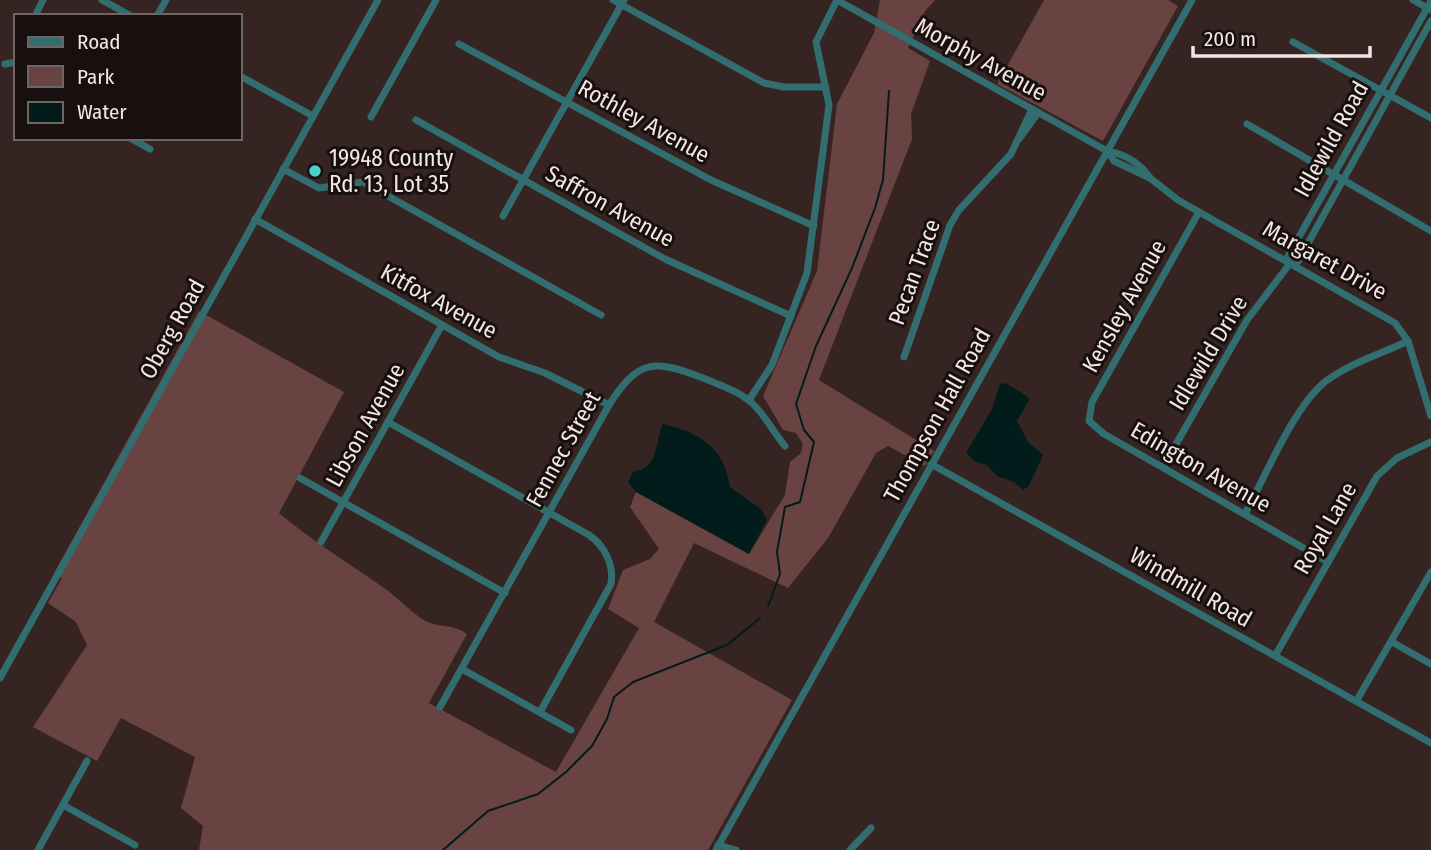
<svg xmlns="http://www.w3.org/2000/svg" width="1431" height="850" font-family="'Fira Sans Condensed',sans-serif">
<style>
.green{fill:#694341}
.water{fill:#021b1b}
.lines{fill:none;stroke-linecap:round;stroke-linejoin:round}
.stream{stroke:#021b1b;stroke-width:2}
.minor{stroke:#326e6f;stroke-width:7}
.poi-dot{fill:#52cdcf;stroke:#180f0f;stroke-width:2.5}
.labels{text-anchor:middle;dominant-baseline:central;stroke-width:6;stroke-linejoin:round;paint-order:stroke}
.street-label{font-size:23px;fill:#f3e6e5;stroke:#180f0f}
.poi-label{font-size:23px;fill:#f3e6e5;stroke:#180f0f;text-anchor:start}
</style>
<rect width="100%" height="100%" fill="#362422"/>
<g class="green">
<path d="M880,0H935L925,11L908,48L930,61L911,114L912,139L819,380L934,451L925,466L888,446L876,453L828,538L788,588L694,543L654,622L792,700L708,850H199L203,826L181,808L195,757L121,718L97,761L33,727L87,645L76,622L48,603L62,578L54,573L199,311L344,392L279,513C312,541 349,563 384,588C398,598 409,610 422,619C438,629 453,623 467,634L429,703L556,772L639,628L608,609L623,570L650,559L659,549L630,507L636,492L749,554L785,495L790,462L801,453L803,444L796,433L783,430L763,396L817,271L837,104L874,33Z"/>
<path d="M1044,0H1168L1178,6L1103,141L997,84Z"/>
</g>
<g class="water">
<path d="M1006,383L1028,397L1029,400L1017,421L1028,442L1043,455L1029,486L1023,490L1014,482L997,476L987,465L976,462L966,453L992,409L1000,384Z"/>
<path d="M663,424C700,433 724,447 730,487L761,509L767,520L749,554L636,492L628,482L633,472C660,467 654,444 663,424Z"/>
</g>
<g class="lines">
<g class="stream">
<path d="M768,606L780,574L777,552L785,507L800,502L814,442L804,430L796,404L816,346L852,268L875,208L883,180L889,91"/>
<path d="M443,850L488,811L538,794L566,772L592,746L607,719L614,697L633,682L727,645L760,618"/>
</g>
<g class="minor">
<path d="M102,0L131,16"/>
<path d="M613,0L764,83L784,87H826"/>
<path d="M837,0L1107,151C1124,154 1140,163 1150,178"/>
<path d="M1413,0L1431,10"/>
<path d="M35,16L43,0"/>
<path d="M157,16L166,0"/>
<path d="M1293,42L1431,118"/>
<path d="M459,44L711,180L814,226"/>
<path d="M5,64L16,62"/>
<path d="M240,76L313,116"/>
<path d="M371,117L436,0"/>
<path d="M416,120L665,259L791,316"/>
<path d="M1247,124L1431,231"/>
<path d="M130,138L150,149"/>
<path d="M1019,139L1038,113"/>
<path d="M1107,151L1114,161L1150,178L1178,200L1395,323L1408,341L1431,416"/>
<path d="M283,169L319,188L363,182L601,315"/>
<path d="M1199,212L1092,402L1089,421L1104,434L1328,562"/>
<path d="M503,216L624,0"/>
<path d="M255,219L499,357L545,373L609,405"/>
<path d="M1286,260L1431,1"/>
<path d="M1296,265L1431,21"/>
<path d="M904,357L950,225L959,210L1011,154L1032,109"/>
<path d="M749,400L772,365L807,273L829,105L816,42L837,0"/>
<path d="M388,422L589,535C605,546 614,565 611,584L540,712"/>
<path d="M931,464L1431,743"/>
<path d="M1163,467L1247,320L1291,262"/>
<path d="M300,478L505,593"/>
<path d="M1245,514C1265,477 1294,406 1326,381C1350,363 1381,354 1408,341"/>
<path d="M321,542L442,325"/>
<path d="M1392,642L1431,664"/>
<path d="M1275,656L1377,476L1397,458L1431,442"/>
<path d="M462,669L571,730"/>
<path d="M0,678L378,0"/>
<path d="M1357,700L1431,572"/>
<path d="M440,707L609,405C638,359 654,359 703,378C720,385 738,391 752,403C766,416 773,432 785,446"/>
<path d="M63,805L135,845"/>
<path d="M718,845L736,850"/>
<path d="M38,850L87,761"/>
<path d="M716,850L1192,0"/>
<path d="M850,850L871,828"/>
</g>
</g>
<circle class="poi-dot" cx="315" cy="171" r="7"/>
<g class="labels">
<g class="street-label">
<text transform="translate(981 59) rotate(29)">Morphy Avenue</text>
<text transform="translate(644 121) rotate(29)">Rothley Avenue</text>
<text transform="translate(1331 139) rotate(-61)">Idlewild Road</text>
<text transform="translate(610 206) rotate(29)">Saffron Avenue</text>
<text transform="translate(1325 260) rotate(29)">Margaret Drive</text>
<text transform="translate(914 272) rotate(-70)">Pecan Trace</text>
<text transform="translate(439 301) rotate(29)">Kitfox Avenue</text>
<text transform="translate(1124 306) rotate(-61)">Kensley Avenue</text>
<text transform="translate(172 329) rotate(-61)">Oberg Road</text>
<text transform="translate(1208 353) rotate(-59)">Idlewild Drive</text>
<text transform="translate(937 415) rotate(-61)">Thompson Hall Road</text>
<text transform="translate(365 425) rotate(-61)">Libson Avenue</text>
<text transform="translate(563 449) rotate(-61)">Fennec Street</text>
<text transform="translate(1201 467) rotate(30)">Edington Avenue</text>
<text transform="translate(1325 528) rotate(-60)">Royal Lane</text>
<text transform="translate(1191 587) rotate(30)">Windmill Road</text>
</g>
<g class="poi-label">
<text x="329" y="158">19948 County<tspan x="329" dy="26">Rd. 13, Lot 35</tspan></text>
</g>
</g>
<rect x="14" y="14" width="228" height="126" fill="#180f0f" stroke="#706565" stroke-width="2"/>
<rect x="28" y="37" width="35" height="10" fill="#326e6f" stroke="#706565" stroke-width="2"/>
<text x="77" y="49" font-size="21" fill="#f3e6e5">Road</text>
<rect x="28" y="66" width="35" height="21" fill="#694341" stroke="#706565" stroke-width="2"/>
<text x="77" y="84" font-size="21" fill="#f3e6e5">Park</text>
<rect x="28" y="102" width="35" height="21" fill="#021b1b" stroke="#706565" stroke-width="2"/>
<text x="77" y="119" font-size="21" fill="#f3e6e5">Water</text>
<path d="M1193 46v10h177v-10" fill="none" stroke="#f3e6e5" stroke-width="3.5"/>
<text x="1204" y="46" font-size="21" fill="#f3e6e5" stroke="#180f0f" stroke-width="5" paint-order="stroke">200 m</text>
</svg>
